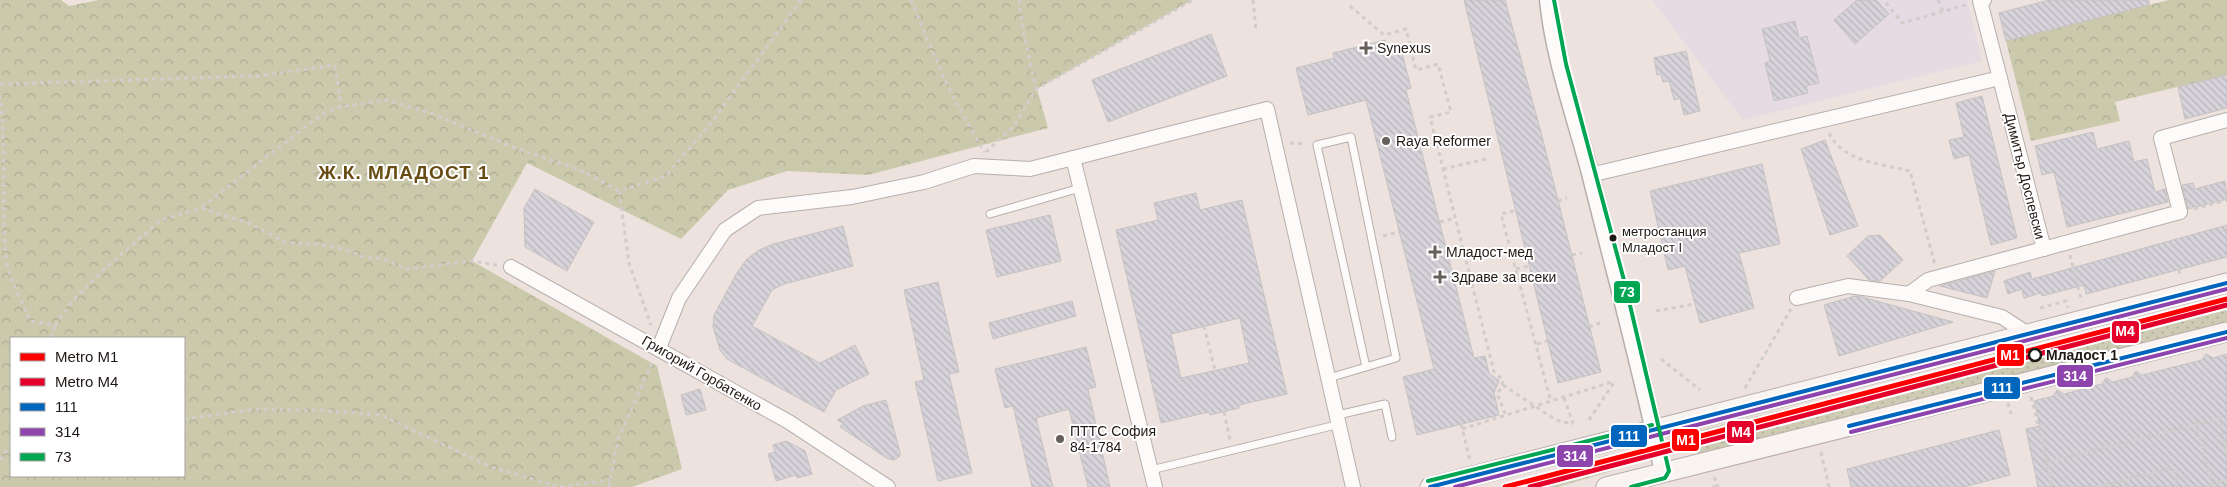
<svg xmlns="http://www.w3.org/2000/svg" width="2227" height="487" font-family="Helvetica,sans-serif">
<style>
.education{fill:#e6dbe3}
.grass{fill:url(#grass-dots)}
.forest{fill:url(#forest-crowns);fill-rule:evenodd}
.building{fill:url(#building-back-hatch);stroke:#c6c2c2;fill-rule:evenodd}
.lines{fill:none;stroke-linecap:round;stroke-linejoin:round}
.service-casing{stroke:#b8afac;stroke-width:9}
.minor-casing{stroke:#b8afac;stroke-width:16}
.tertiary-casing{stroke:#b8afac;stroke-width:19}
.secondary-casing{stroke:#b8afac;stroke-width:21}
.path{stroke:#d0cdcb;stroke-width:3;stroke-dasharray:4 4;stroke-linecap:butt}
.service{stroke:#fcfbfa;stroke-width:7}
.minor{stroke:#fcfbfa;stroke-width:14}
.tertiary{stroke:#fcfbfa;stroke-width:16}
.secondary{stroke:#f9f4f2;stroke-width:19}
.bus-1-casing{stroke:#fff;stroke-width:8}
.bus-2-casing{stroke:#fff;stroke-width:8}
.bus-3-casing{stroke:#fff;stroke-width:8}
.bus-1{stroke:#0065bd;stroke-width:4}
.bus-2{stroke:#8e44ad;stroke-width:4}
.bus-3{stroke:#00a651;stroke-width:4}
.metro-1-casing{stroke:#fff;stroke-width:9}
.metro-2-casing{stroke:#fff;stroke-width:9}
.metro-1{stroke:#f00;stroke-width:5}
.metro-2{stroke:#e4002b;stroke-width:5}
.poi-dot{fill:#675f5b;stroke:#fff;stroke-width:2}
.bus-dot{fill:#1f1815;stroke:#fff;stroke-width:2}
.stop-dot{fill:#fff;stroke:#1f1815;stroke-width:2.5}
.labels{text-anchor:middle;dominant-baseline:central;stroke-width:4;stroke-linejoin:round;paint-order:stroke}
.bus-label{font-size:13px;fill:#1f1815;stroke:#fff;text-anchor:start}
.poi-label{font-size:14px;fill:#1f1815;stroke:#fff;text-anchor:start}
.street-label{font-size:14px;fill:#1f1815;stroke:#fff}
.stop-label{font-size:14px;font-weight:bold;fill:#1f1815;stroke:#fff;text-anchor:start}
.district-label{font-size:19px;font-weight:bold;letter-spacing:1px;fill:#674c13;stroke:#fff}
.line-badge{stroke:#fff;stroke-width:2}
.badge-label{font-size:14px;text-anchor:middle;font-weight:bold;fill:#fff}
</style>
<defs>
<pattern id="grass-dots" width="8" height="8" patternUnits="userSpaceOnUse" patternTransform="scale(1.25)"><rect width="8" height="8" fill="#cecbb4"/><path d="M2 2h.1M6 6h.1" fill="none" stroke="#b0ae9a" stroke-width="1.8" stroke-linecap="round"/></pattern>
<pattern id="forest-crowns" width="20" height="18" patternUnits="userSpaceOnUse" patternTransform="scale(1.25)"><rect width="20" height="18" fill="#cbc9ab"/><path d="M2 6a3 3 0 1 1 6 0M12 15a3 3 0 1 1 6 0" fill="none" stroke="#aeac92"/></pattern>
<pattern id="building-back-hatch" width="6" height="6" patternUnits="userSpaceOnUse" patternTransform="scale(1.25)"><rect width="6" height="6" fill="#d7d3da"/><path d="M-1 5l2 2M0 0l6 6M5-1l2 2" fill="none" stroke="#b8b4ba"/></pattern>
</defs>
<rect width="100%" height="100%" fill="#ede2dd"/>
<path class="education" d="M1652,0H1967L1982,61L1743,120Z"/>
<g class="grass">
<path d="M2227,298V323L2185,334L1706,454L1686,452L1668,442L1669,439L1689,433Z"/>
<path d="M1607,455L1616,458L1618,466L1615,470L1558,487H1510Z"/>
</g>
<g class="forest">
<path d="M0,0H61L69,6L99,0H1192L1037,89L1048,128L868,175L787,171L728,190L681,239L527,163L472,261L657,366L682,469L632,487H0ZM184,338V476H11V338Z"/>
<path d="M2169,0H2227V75L2115,102L2120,121L2031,141L2006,41Z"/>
</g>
<g class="building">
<path d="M1464,0H1505L1542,136L1601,372L1558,383Z"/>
<path d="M1857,0H1876L1889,14L1855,44L1834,20Z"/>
<path d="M2049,0H2149V5L2006,41L1999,13Z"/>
<path d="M1795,21L1799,38L1807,36L1819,83L1806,86L1808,93L1774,101L1765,63L1770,61L1762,29Z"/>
<path d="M1211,34L1227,76L1108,122L1092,80Z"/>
<path d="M1385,40L1388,49L1400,45L1411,88L1406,90L1474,358L1485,356L1489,373L1499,381L1494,393L1499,415L1417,435L1403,377L1434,369L1366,100L1308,115L1296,68L1334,58L1333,53Z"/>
<path d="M1686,51L1700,111L1684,115L1680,98L1674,100L1669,81L1663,82L1661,74L1657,75L1654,58Z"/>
<path d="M2227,75V108L2185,119L2178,87Z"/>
<path d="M1982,96L2017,238L1991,245L1969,155L1954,159L1949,140L1964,137L1956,103Z"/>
<path d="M2093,132L2097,149L2129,141L2134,162L2147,159L2155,192L2165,189L2168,202L2067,227L2054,172L2042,175L2035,146Z"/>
<path d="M1825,140L1858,226L1830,235L1801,149Z"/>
<path d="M1762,164L1780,244L1739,253L1754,308L1700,323L1685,266L1668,270L1650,191Z"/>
<path d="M2225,181L2227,199L2188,209L2182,185L2193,183L2195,189Z"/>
<path d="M535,189L594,222L567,271L525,247L524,208Z"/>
<path d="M1196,193L1200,210L1242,200L1287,394L1239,405V408L1210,415L1209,412L1161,423L1116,230L1158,220L1154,203ZM1240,318L1249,363L1181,378L1171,334Z"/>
<path d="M1050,215L1061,261L997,277L986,230Z"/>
<path d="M2227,225V257L2086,294L2084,285L2042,296L2041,293L2024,298L2022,289L2008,294L2004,281L2030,272L2032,279Z"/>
<path d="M843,226L853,266L784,284L772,290L752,326L820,363L855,345L869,374L836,390L824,412L727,359L720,350L713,327L714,315L738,271L747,259L759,250L773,244Z"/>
<path d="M1880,235L1903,260L1880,281L1869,280L1847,256L1868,236Z"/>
<path d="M1995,271L1987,298L1940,286Z"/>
<path d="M938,282L959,372L949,374L972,473L938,481L915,382L924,380L904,290Z"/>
<path d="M1855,296L1862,297L1953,322L1839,356L1824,305Z"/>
<path d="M1072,301L1076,316L993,339L989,323Z"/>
<path d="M1086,347L1096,387L1088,389L1110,487H1088L1069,409L1036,418L1053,487H1032L1013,406L1005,408L995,369Z"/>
<path d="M2206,354L2213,358L2227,354V487H2038L2026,429L2040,426L2034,401L2053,396L2057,390L2064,394L2102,384L2106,378L2113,382L2132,377L2136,371L2142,375L2202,360Z"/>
<path d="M700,389L706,410L686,415L681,395Z"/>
<path d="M886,400L900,452V456L894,460L888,459L840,427L843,423L837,420L863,406Z"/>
<path d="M1999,430L2010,475L1964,487H1851L1847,469Z"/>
<path d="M786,441L805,451L812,474L797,478L796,475L776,481L768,454L775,452L773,445Z"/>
</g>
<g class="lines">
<g class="service-casing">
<g id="service">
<path d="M990,214L1080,188"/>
<path d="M1329,378L1396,358L1351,137L1317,145L1366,367"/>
<path d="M1338,415L1385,404L1392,437"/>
<path d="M1151,470L1340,424"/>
</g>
</g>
<g class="minor-casing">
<g id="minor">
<path d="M1984,0L1980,1L2044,249"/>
<path d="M1073,158L1155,487"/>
<path d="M1590,175L2000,78"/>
<path d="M511,267L789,422L888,487"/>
<path d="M1909,294L1928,280L2180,212L2161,138L2227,120"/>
<path d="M1797,298L1848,286L1909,294L2002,317L2028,334"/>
<path d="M659,348L679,298L725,230L758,208L852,197L924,182L974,166L1030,169L1267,109L1353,487"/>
</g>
</g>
<g class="tertiary-casing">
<path id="tertiary" d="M1548,0C1554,59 1575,116 1590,173C1615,273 1642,372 1663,472"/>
</g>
<g class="secondary-casing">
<g id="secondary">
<path d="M1430,487L2227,283"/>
<path d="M1606,487L2227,332"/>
</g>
</g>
<g class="path">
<path d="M911,0L947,85L984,152"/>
<path d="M1019,0L1023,29L1036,89"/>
<path d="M1253,0L1256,31"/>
<path d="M1938,0L1943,11"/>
<path d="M1886,3L1902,23L1966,5"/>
<path d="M1350,6L1384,35L1406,29L1416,70L1438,64L1451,112L1430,117L1494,372L1503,380L1501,389L1497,393L1506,416"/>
<path d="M0,84L257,76L335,65L341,107"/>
<path d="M0,95C7,151 0,209 7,264C11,283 23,303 30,321L55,325L71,303L102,271L161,220L201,208L251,224L287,243L318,244L343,249L364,257L384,259L407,269L472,261L497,265"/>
<path d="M1829,133C1843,162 1882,164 1910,171L1935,265"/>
<path d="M1290,143L1306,144"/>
<path d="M986,152L1015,125L1036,89L1193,0"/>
<path d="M1443,169L1486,159"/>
<path d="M619,191L629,263L651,325"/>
<path d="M1558,201L1567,198"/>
<path d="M202,207L322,114L341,107L387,100L433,114L510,146L580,170L619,191L666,176L711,123L801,0"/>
<path d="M2194,209L2227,200"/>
<path d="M1514,211L1501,214L1551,402"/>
<path d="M1440,222L1455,218"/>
<path d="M1383,236L1399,232"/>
<path d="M1572,255L1582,253"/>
<path d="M2070,255L2082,302"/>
<path d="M1516,269L1528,266"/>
<path d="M2179,270L2181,278"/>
<path d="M2040,308L2066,301L2068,308"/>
<path d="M1656,311L1695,304"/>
<path d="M1204,326L1215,370"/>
<path d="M1589,327L1600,323"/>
<path d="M51,338L55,325"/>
<path d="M1537,344L1547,341"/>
<path d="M1661,359L1700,390"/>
<path d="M1503,385L1556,420L1573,424"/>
<path d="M1745,388L1791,309"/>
<path d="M2031,397L2041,437"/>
<path d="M1564,398L1573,423"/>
<path d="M2008,403L2011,414"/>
<path d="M1224,412L1230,440"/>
<path d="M2218,416L2227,453"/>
<path d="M184,419L256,409L319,410L381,415L491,467L559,487L610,480"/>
<path d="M1589,420L1615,381"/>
<path d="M2196,421L2211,484L2227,480"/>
<path d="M1461,424L1470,460"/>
<path d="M1462,429L1615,381"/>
<path d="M2044,437H2041L2052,487"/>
<path d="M1821,452L1829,487"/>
<path d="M0,460L11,444"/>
<path d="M2047,462L2227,417"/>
<path d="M1714,477L1718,487"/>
<path d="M609,487L618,439L653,361"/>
<path d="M1712,487H1720"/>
<path d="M2097,487L2173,468L2178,487"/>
</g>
<use href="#service" class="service"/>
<use href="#minor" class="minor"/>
<use href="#tertiary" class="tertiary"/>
<use href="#secondary" class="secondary"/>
<g class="bus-1-casing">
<g id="bus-1">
<path d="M1849,426L2227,332"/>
<path d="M1430,487L2227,283"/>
</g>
</g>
<g class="bus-2-casing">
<g id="bus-2">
<path d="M1851,432L2227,338"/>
<path d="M1455,487L2227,289"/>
</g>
</g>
<g class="bus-3-casing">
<g id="bus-3">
<path d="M1554,0L1566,64L1625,284L1669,471L1665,478L1631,487"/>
<path d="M1428,481L1652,425"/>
</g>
</g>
<use href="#bus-1" class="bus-1"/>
<use href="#bus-2" class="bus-2"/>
<use href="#bus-3" class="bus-3"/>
<g class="metro-1-casing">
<path id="metro-1" d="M1505,487L2227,299"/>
</g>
<g class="metro-2-casing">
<path id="metro-2" d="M1530,487L2227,305"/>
</g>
<use href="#metro-1" class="metro-1"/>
<use href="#metro-2" class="metro-2"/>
</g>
<g class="poi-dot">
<path d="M1363.5 40.5h5v5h5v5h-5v5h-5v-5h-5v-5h5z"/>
<circle cx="1386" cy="141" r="5"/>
<path d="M1432.5 244.5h5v5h5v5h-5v5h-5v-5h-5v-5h5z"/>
<path d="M1437.5 269.5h5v5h5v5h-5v5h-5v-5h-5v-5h5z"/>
<circle cx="1060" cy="439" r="5"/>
</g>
<circle class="bus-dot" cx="1613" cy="238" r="4.5"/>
<circle class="stop-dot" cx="2035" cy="355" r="6"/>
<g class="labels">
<g class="bus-label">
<text x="1622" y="231">метростанция<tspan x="1622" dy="16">Младост I</tspan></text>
</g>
<g class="poi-label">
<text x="1377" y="48">Synexus</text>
<text x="1396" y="141">Raya Reformer</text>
<text x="1446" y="252">Младост-мед</text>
<text x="1451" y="277">Здраве за всеки</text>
<text x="1070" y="431">ПТТС София<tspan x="1070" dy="16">84-1784</tspan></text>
</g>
<g class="street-label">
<text transform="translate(2025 176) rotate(76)">Димитър Доспевски</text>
<text transform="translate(702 373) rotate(30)">Григорий Горбатенко</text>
</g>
<g class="stop-label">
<text x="2046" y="355">Младост 1</text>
</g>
<g class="district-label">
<text x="404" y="172">Ж.К. МЛАДОСТ 1</text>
</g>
</g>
<g class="line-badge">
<rect x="1613" y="280" width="28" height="24" rx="5" fill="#00a651"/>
<rect x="2111" y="320" width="29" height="24" rx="5" fill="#e4002b"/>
<rect x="1996" y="343" width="29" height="24" rx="5" fill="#f00"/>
<rect x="2056" y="364" width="38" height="24" rx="5" fill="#8e44ad"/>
<rect x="1983" y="376" width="38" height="24" rx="5" fill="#0065bd"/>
<rect x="1726" y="420" width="29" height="24" rx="5" fill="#e4002b"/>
<rect x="1610" y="424" width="38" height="24" rx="5" fill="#0065bd"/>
<rect x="1671" y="428" width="29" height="24" rx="5" fill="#f00"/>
<rect x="1556" y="444" width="38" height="24" rx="5" fill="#8e44ad"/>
</g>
<g class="badge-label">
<text x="1627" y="297">73</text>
<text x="2125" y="336">M4</text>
<text x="2010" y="360">M1</text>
<text x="2075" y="381">314</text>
<text x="2002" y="393">111</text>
<text x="1741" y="437">M4</text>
<text x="1629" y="441">111</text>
<text x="1686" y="445">M1</text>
<text x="1575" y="461">314</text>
</g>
<rect x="10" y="337" width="175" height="140" fill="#ffffff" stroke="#a5a3a1"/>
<rect x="20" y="353" width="25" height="8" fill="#ff0000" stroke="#a5a3a1"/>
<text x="55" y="362" font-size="15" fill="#1f1815">Metro M1</text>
<rect x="20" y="378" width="25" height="8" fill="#e4002b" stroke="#a5a3a1"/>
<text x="55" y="387" font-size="15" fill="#1f1815">Metro M4</text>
<rect x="20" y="403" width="25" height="8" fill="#0065bd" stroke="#a5a3a1"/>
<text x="55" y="412" font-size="15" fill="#1f1815">111</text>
<rect x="20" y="428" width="25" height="8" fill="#8e44ad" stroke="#a5a3a1"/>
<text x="55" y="437" font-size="15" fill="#1f1815">314</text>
<rect x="20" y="453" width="25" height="8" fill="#00a651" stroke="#a5a3a1"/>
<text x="55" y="462" font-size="15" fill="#1f1815">73</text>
</svg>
